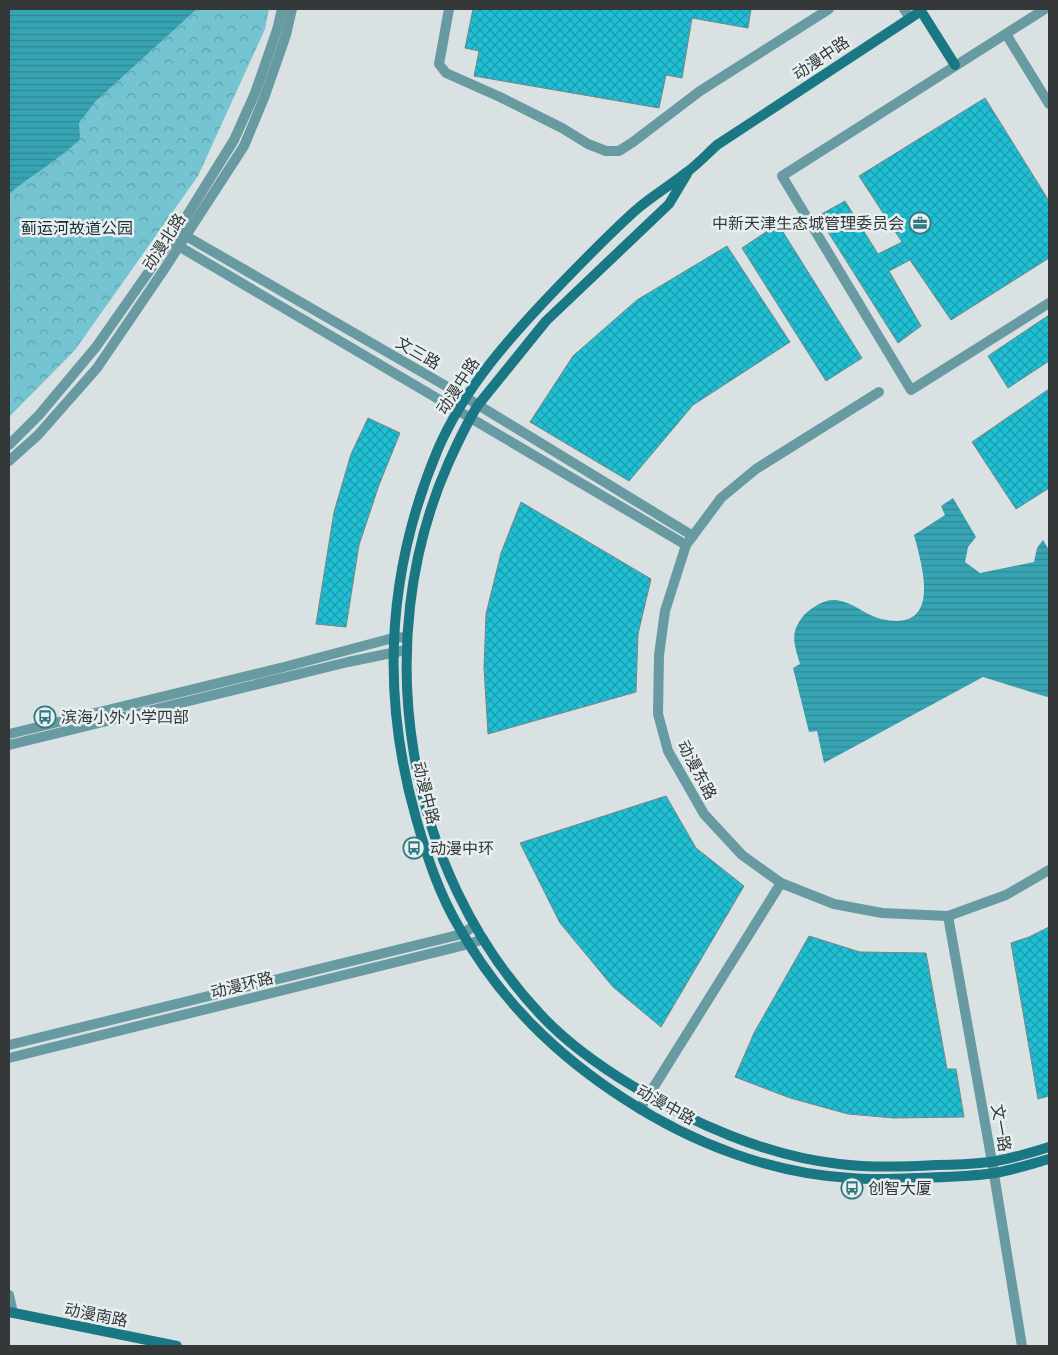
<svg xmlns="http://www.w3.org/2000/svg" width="1058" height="1355" font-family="'Roboto Condensed','Noto Sans SC',sans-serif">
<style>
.forest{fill:url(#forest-crowns)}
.water{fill:url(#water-rules)}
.building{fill:url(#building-cross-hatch);stroke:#7c8384}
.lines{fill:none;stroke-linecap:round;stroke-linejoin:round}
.street{stroke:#689aa2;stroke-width:10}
.secondary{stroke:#1a7884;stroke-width:10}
.labels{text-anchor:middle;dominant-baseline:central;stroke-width:5;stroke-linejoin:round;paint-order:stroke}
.street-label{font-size:16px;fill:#353838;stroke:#e7eff0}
.poi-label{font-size:16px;fill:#353838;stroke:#e7eff0;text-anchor:start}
.park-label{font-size:16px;fill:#172f33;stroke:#e7eff0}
</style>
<defs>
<pattern id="forest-crowns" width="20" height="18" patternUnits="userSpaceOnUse" patternTransform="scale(1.25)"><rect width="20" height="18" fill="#74c4d1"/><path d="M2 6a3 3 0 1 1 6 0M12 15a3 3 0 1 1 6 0" fill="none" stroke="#60a0ab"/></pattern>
<pattern id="water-rules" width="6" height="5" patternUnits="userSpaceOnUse" patternTransform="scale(1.25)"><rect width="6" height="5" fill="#37a4b3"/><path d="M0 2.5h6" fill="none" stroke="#2f8793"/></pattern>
<pattern id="building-cross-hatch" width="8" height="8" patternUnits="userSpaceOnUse" patternTransform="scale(1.25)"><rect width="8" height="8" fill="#1fbfd4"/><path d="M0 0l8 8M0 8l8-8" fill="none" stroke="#1c9cad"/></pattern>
</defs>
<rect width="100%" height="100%" fill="#d9e1e3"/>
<path class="forest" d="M197,9H269L265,29L198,176L75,350L9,417V194C32,175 59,160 79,139V123L95,102Z"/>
<g class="water">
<path d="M9,9H197L95,102L79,123L80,139C59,160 32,175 9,194Z"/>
<path d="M953,498L976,537L968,547L965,562L980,573L1034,562L1037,548L1043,540L1049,550V695L1047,697L983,677L824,763L817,731L809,732L793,668L800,664C794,643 789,632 805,614C813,607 824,599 836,600C853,602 865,615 881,619C942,633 923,568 914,535L945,515L941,506Z"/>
</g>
<g class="building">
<path d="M473,9H751L748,28L692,18L682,78L666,75L659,108L474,76L479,51L465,48Z"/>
<path d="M985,98L1049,201V258L951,320L910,260L889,271L921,326L898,343L818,216L845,201L878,254L902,242L859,176Z"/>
<path d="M778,224L862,358L826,381L742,248Z"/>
<path d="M727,246L790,342L693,405L629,481L530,422L573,356L637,300Z"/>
<path d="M1049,315V361L1008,388L988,356Z"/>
<path d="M1049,389V488L1016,509L972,442Z"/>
<path d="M368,418L400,433L379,485L359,545L346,627L316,624L334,512L351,454Z"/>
<path d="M521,502L651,579L638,634L636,692L488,734L484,668L486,614L501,553Z"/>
<path d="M666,796L696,848L744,886L661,1027L613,987L560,923L520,843Z"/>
<path d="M1049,927V1096L1038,1099L1011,943L1029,937Z"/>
<path d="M809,936L860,952L926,953L947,1069H956L964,1117L894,1118L848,1114L790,1098L735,1077L754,1033Z"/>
</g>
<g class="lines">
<g class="street">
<path d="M449,9L439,64L446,73L500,97L562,128L588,144L606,151H619L633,142L700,91L829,9"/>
<path d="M904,9L910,18"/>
<path d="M1045,9L782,176L911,390L1049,303"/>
<path d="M1006,34L1049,104"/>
<path d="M178,230L186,236L465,397L693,536"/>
<path d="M170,241L686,545"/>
<path d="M879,392L756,469L721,498L686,545L665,611L659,655L658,714L668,751L704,814L742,855L781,883L834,904L882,913L948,916L1006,895L1049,870"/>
<path d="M9,445L39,415L96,347L178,230L234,140L255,93L277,30L282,9"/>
<path d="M9,461L38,435L97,368L163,271L244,146L264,98L286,35L292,9"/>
<path d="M9,734L284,667L393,638L407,637"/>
<path d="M9,745L348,662L406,650"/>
<path d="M948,916L992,1162L1022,1346"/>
<path d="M9,1045L462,934L474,926"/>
<path d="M9,1058L469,944L483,939"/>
<path d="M640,1109L781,883"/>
<path d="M9,1295L13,1313"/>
</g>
<g class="secondary">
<path d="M955,65L921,11L717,145C707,154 698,164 687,172C671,185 652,196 636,210C608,235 582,262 556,289C510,337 465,387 438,449C387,570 380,692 416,818C427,857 439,894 460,929C501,1001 556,1055 626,1100C692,1143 772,1174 851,1178C872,1180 894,1179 915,1178C942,1177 968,1177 995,1173C1013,1170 1031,1164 1049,1159"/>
<path d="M687,174L669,204L546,321L478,405C466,424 457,444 448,464C369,644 405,870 540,1014C566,1042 598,1065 631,1085C691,1123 767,1156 839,1164C871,1168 903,1167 936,1165C954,1165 973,1164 990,1162C1011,1159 1030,1153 1049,1147"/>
<path d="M9,1312L177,1346"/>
</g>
</g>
<defs>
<g id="office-ring" transform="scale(1.125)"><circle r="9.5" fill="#e7eff0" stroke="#307882" stroke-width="1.5"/><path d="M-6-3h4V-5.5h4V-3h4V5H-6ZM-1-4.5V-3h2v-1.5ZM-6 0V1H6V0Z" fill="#307882"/></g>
<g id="bus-ring" transform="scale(1.125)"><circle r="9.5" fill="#e7eff0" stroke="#307882" stroke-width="1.5"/><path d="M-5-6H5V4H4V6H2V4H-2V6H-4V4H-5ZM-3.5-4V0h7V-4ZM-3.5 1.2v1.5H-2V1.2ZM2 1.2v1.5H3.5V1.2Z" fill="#307882"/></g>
</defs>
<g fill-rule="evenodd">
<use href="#office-ring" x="920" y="223"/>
<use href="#bus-ring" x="45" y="717"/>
<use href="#bus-ring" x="414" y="848"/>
<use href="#bus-ring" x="852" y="1188"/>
</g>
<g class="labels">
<g class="street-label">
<text transform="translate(821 58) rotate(-34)">动漫中路</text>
<text transform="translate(164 242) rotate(-57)">动漫北路</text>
<text transform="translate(418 353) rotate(30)">文三路</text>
<text transform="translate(458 386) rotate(-57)">动漫中路</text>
<text transform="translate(697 770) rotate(62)">动漫东路</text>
<text transform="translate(426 793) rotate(76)">动漫中路</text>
<text transform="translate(242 985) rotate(-14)">动漫环路</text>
<text transform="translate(666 1105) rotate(29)">动漫中路</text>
<text transform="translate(1001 1128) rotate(80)">文一路</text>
<text transform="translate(96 1315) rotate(11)">动漫南路</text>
</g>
<g class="poi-label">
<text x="904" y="223" text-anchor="end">中新天津生态城管理委员会</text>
<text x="61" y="717">滨海小外小学四部</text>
<text x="430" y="848">动漫中环</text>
<text x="868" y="1188">创智大厦</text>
</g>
<g class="park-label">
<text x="77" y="228">蓟运河故道公园</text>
</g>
</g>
<rect width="1058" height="1355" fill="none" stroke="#353838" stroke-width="20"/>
</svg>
